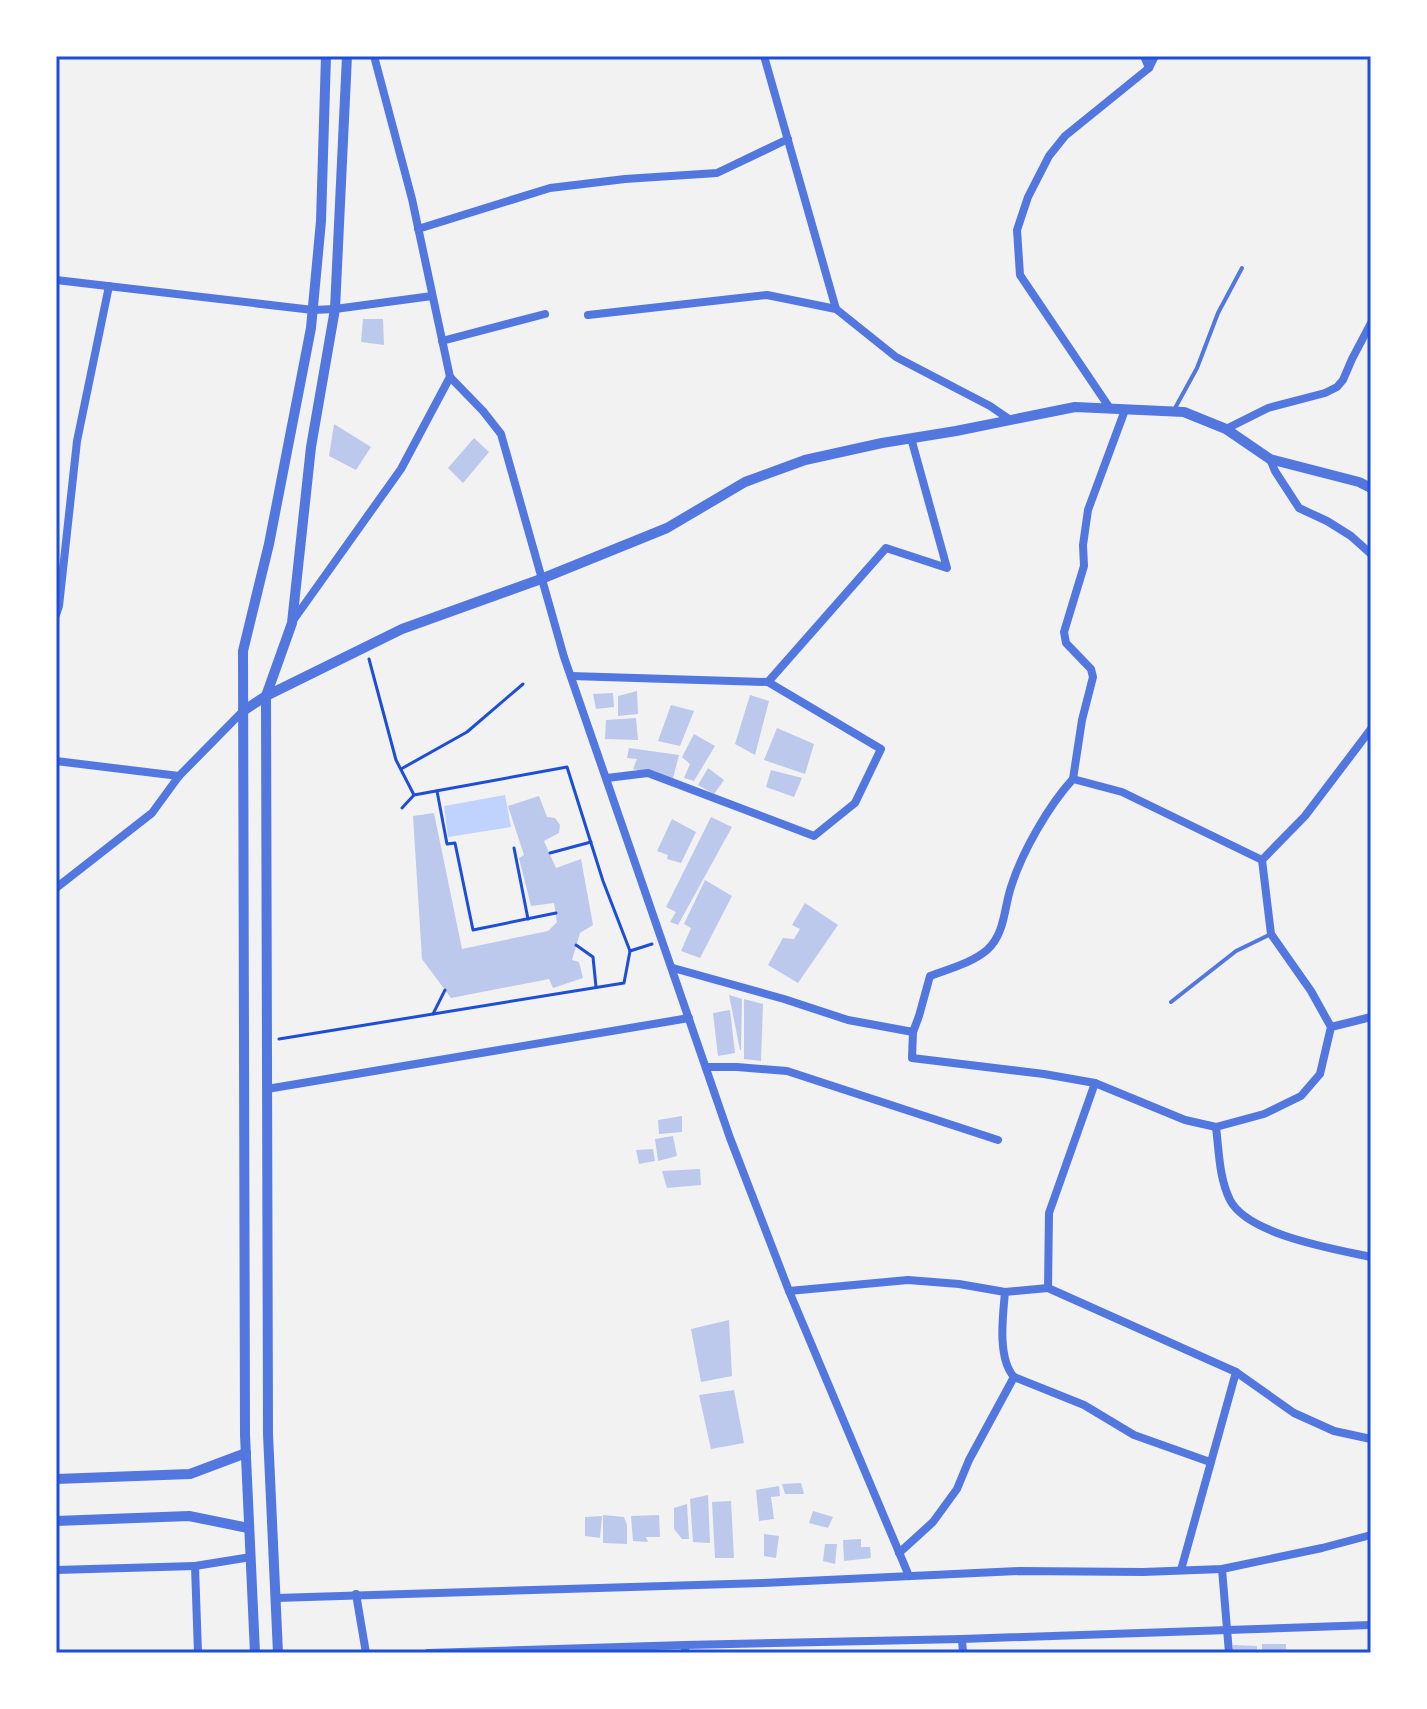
<svg xmlns="http://www.w3.org/2000/svg" width="1427" height="1709" font-family="Signika,sans-serif">
<style>
.water{fill:#bfd3fe}
.building{fill:#bdc9ec}
.lines{fill:none;stroke-linecap:round;stroke-linejoin:round}
.path{stroke:#1d4ed8;stroke-width:3}
.service{stroke:#5277de;stroke-width:4}
.minor{stroke:#5277de;stroke-width:8}
.tertiary{stroke:#5277de;stroke-width:10}
.neatline{fill:none;stroke:#1d4ed8;stroke-width:3}
</style>
<rect width="100%" height="100%" fill="#f2f2f2"/>
<path class="water" d="M505,795L511,827L448,837L444,806Z"/>
<g class="building">
<path d="M363,319H383L384,345L361,342Z"/>
<path d="M334,424L371,447L356,470L329,456Z"/>
<path d="M474,438L489,452L463,483L448,468Z"/>
<path d="M637,691L638,714L618,716V696Z"/>
<path d="M613,693L614,707L596,709L593,694Z"/>
<path d="M750,695L769,701L755,755L735,744Z"/>
<path d="M671,705L694,711L680,746L658,741Z"/>
<path d="M636,718L638,740L605,739L606,720Z"/>
<path d="M777,728L814,744L805,774L764,760Z"/>
<path d="M694,734L715,746L694,781L684,778L690,764L682,757Z"/>
<path d="M629,748L679,755L673,778L633,769L637,759L627,758Z"/>
<path d="M708,768L724,780L714,794L698,785Z"/>
<path d="M771,770L802,778L794,797L766,787Z"/>
<path d="M539,796L547,817L555,818L560,825L559,833L544,841L556,868L581,859L593,925L580,933L572,960L579,962L583,978L553,988L549,979L451,998L422,959L413,816L434,813L462,949L548,931L557,922L554,903L531,906L519,858L524,855L508,806Z"/>
<path d="M711,817L732,827L678,925L670,922L676,912L666,907Z"/>
<path d="M672,819L696,832L681,863L667,859L668,855L657,851Z"/>
<path d="M705,880L732,896L700,958L681,951L691,928L684,924Z"/>
<path d="M805,903L838,925L798,983L768,965L783,938L794,939L800,929L792,925Z"/>
<path d="M729,995L742,999L741,1050H740Z"/>
<path d="M744,999L763,1004L761,1061L744,1059Z"/>
<path d="M730,1010L735,1053L718,1056L713,1013Z"/>
<path d="M682,1116V1132L659,1134L658,1120Z"/>
<path d="M673,1136L677,1156L658,1161L655,1139Z"/>
<path d="M653,1149L655,1161L639,1164L636,1150Z"/>
<path d="M700,1169L701,1185L667,1188L662,1171Z"/>
<path d="M729,1320L732,1376L701,1382L691,1329Z"/>
<path d="M734,1390L744,1443L711,1449L699,1395Z"/>
<path d="M801,1483L804,1494H785L782,1484Z"/>
<path d="M779,1486L780,1496L771,1497L774,1519L759,1521L756,1490Z"/>
<path d="M708,1495L710,1543L693,1542L690,1499Z"/>
<path d="M731,1501L734,1558H715L712,1502Z"/>
<path d="M687,1504L689,1539H682L674,1529V1508Z"/>
<path d="M813,1511L833,1517L828,1528L809,1523Z"/>
<path d="M603,1515L624,1517L627,1525V1544L603,1543Z"/>
<path d="M659,1515L660,1537H646L648,1542L633,1541L631,1516Z"/>
<path d="M602,1516L600,1538L585,1536V1517Z"/>
<path d="M764,1534L779,1536L776,1558L764,1556Z"/>
<path d="M861,1539V1547H870L871,1558L844,1561L843,1540Z"/>
<path d="M825,1544H837L835,1564L823,1561Z"/>
<rect x="1262" y="1644" width="24" height="9"/>
<path d="M1233,1645L1257,1646V1653H1233Z"/>
</g>
<g class="lines">
<g class="path">
<path d="M369,659L396,760L414,795"/>
<path d="M401,769L467,732L523,684"/>
<path d="M437,791L447,844L455,843L473,930L556,913"/>
<path d="M402,808L414,795L567,767L603,881L630,951"/>
<path d="M514,848L528,919"/>
<path d="M550,853L591,842"/>
<path d="M576,945L593,957L596,987"/>
<path d="M433,1014L445,990"/>
<path d="M279,1039L624,983L630,951L652,944"/>
</g>
<g class="service">
<path d="M1174,410L1197,368L1218,313L1242,268"/>
<path d="M1171,1002L1236,951L1271,934"/>
</g>
<g class="minor">
<path d="M374,56L412,199L450,377L483,411L501,434L564,657L730,1138L789,1291L909,1576"/>
<path d="M764,56L836,309L896,357L990,406L1009,419"/>
<path d="M1144,56L1149,68L1155,56"/>
<path d="M418,229L550,188L625,179L717,173L788,139"/>
<path d="M56,280L313,310L335,309L432,296"/>
<path d="M588,315L767,295L836,309"/>
<path d="M442,341L545,314"/>
<path d="M1109,407L1020,275L1017,230L1028,197L1049,156L1065,136L1149,68"/>
<path d="M1226,429L1268,408L1325,393L1337,387L1343,380L1352,359L1371,323"/>
<path d="M1270,459L1275,471L1299,508L1327,521L1351,536L1371,554"/>
<path d="M56,615L59,606L77,441L109,286"/>
<path d="M292,622L401,469L450,377"/>
<path d="M571,676L768,682L886,548L947,568L911,438"/>
<path d="M56,761L179,776"/>
<path d="M607,778L648,773L814,836L855,803L881,749L768,682"/>
<path d="M1073,779L1082,720L1093,677L1091,669L1066,643L1064,632L1084,566L1083,545L1088,510L1125,410"/>
<path d="M56,888L152,813L179,776L243,711"/>
<path d="M673,968L784,999L848,1020L913,1032L919,1016L930,976C948,969 972,963 987,950C1005,934 1004,908 1011,887C1022,852 1049,805 1073,779L1122,792L1262,860L1305,816L1371,729"/>
<path d="M1331,1027L1371,1017"/>
<path d="M913,1032L912,1058L1044,1074L1095,1083L1185,1120L1216,1127L1264,1114L1301,1096L1320,1074L1331,1027L1311,991L1271,934L1262,860"/>
<path d="M706,1067H737L787,1071L998,1140"/>
<path d="M1095,1083L1049,1213L1048,1288L1236,1372L1181,1570"/>
<path d="M267,1089L689,1018"/>
<path d="M1216,1127C1219,1151 1219,1178 1230,1200C1248,1235 1335,1249 1371,1257"/>
<path d="M789,1291L908,1280L959,1284L1005,1292L1048,1288"/>
<path d="M1005,1292C1003,1315 997,1358 1014,1377L1084,1405L1134,1435L1210,1462"/>
<path d="M1236,1372L1294,1413L1334,1431L1371,1439"/>
<path d="M899,1553L933,1522L957,1489L969,1460L1014,1377"/>
<path d="M1222,1569L1229,1653"/>
<path d="M56,1570L195,1566"/>
<path d="M356,1594L366,1653"/>
<path d="M276,1598L763,1583L1019,1571L1143,1572L1222,1569L1322,1548L1371,1535"/>
<path d="M962,1639L963,1653"/>
<path d="M685,1645L962,1639L1371,1625"/>
<path d="M198,1653L195,1566L251,1557"/>
<path d="M428,1653L685,1645V1653"/>
</g>
<g class="tertiary">
<path d="M243,711L266,696L402,629L541,579L667,528L745,482L805,460L882,443L956,431L1075,407L1184,412L1226,429L1270,459L1359,482L1371,488"/>
<path d="M56,1479L190,1474L246,1453"/>
<path d="M56,1521L189,1516L248,1528"/>
<path d="M255,1653L245,1435L243,651L269,544L311,328L321,221L326,56"/>
<path d="M278,1653L268,1434L266,696L292,623L311,447L335,309L347,56"/>
</g>
</g>
<rect width="1427" height="1709" fill="none" stroke="#ffffff" stroke-width="116"/>
<rect x="58" y="58" width="1311" height="1593" class="neatline"/>
</svg>
